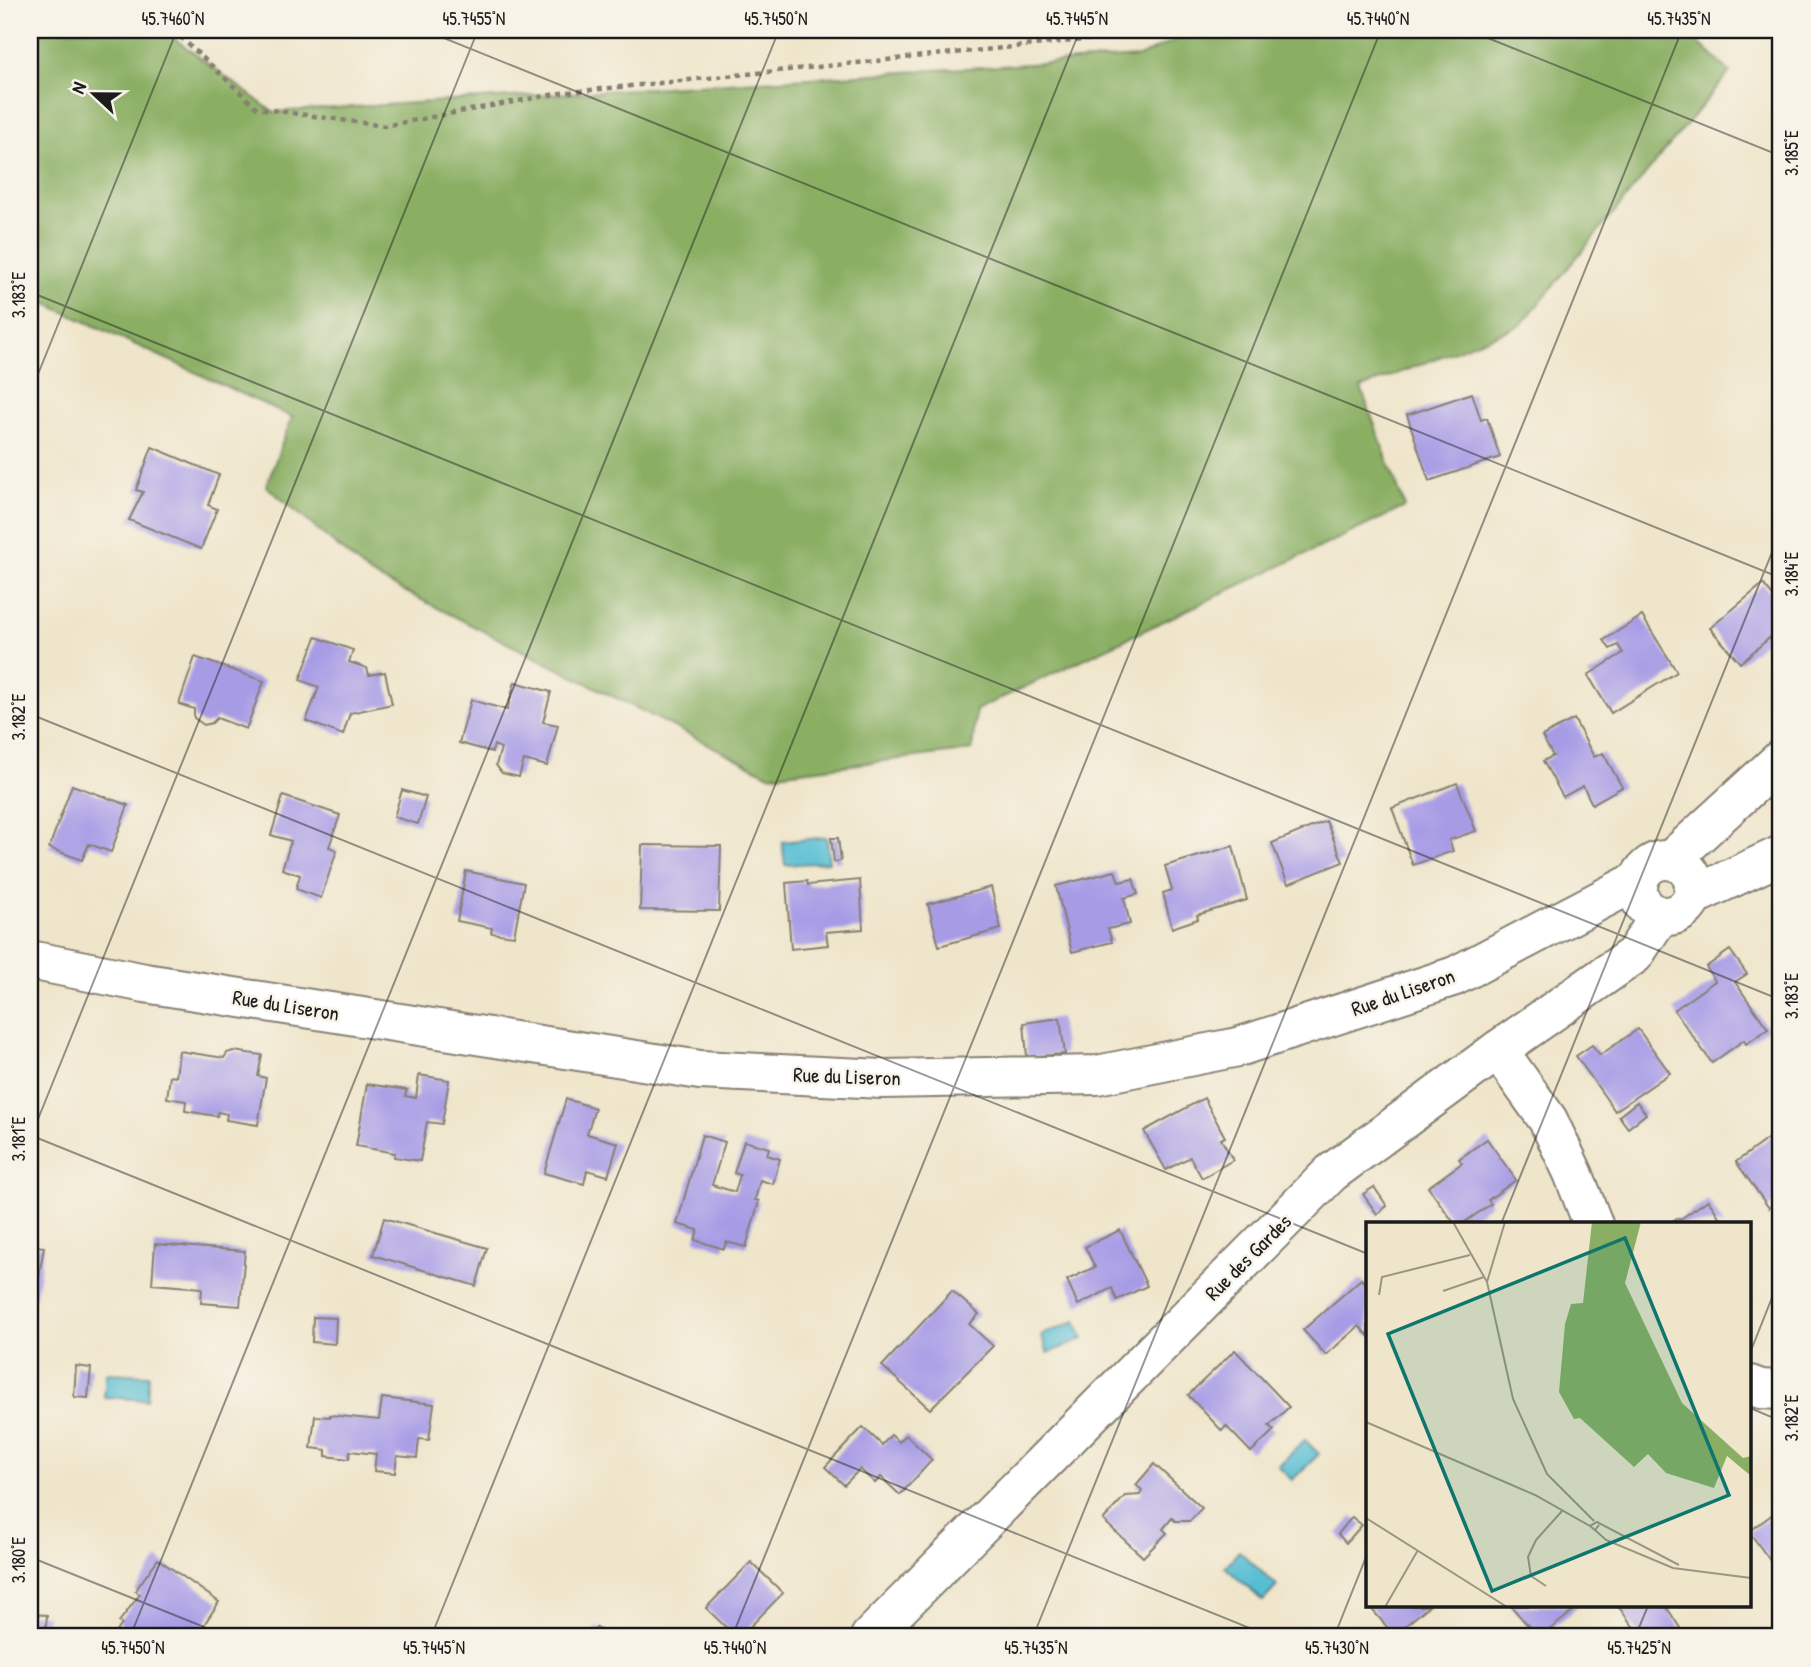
<svg xmlns="http://www.w3.org/2000/svg" width="1811" height="1667" font-family="'Patrick Hand',sans-serif">
<style>
.forest{fill:#8aaf64;stroke:#536640;stroke-width:2}
.water{fill:#56bed3;stroke:#396d78;stroke-width:2}
.building{fill:#a79be6}
.lines{fill:none;stroke-linecap:round;stroke-linejoin:round}
.minor-casing{stroke:#868073;stroke-width:42}
.path{stroke:#868073;stroke-width:4.5;stroke-dasharray:5 5;stroke-linecap:butt}
.minor{stroke:#fff;stroke-width:38}
.ticks{fill:none;stroke:#1c1c1c;stroke-width:2;stroke-opacity:0.45}
.labels{text-anchor:middle;dominant-baseline:central;stroke-width:5;stroke-linejoin:round;paint-order:stroke}
.street-label{font-size:21px;fill:#1c1c1c;stroke:#f7f3e8}
.inset-road{fill:none;stroke:#9b9584;stroke-width:2}
.view{fill:#0f766e;fill-opacity:0.15;stroke:#0f766e;stroke-width:3.5}
.inset-edge{fill:none;stroke:#1c1c1c;stroke-width:3.5}
.neatline{fill:none;stroke:#1c1c1c;stroke-width:2.5}
.ticks-label{font-size:18px;text-anchor:middle;fill:#1c1c1c}
</style>
<rect width="100%" height="100%" fill="#f7f3e8"/>
<filter id="ink" filterUnits="userSpaceOnUse"><feTurbulence type="fractalNoise" baseFrequency=".0143" numOctaves="2"/><feDisplacementMap in="SourceGraphic" scale="14" xChannelSelector="R" yChannelSelector="G"/><feConvolveMatrix kernelMatrix="1 2 1 2 8 2 1 2 1" color-interpolation-filters="sRGB"/></filter>
<filter id="wash" filterUnits="userSpaceOnUse"><feTurbulence type="fractalNoise" baseFrequency=".00686" numOctaves="4" result="noise"/><feDisplacementMap in="SourceGraphic" scale="28" xChannelSelector="R" yChannelSelector="G"/><feGaussianBlur stdDeviation="1.57" result="paint"/><feColorMatrix in="noise" values="0 0 0 0 0 0 0 0 0 0 0 0 0 0 0 0 0 1.4 0 .05"/><feComposite in="paint" operator="in"/></filter>
<g filter="url(#wash)">
<rect width="100%" height="100%" fill="#efe5ca"/>
<path class="forest" d="M30,30H163L273,112L1139,57L1196,30H1685L1730,72L1521,325L1361,388L1405,507L976,710L972,750L769,775L370,574L266,486L292,417L30,296Z"/>
<g class="water">
<path d="M827,837L829,862L785,865L782,842Z"/>
<path d="M1076,1321L1083,1339L1048,1353L1041,1335Z"/>
<path d="M106,1373L149,1375L147,1400L104,1397Z"/>
<path d="M1305,1440L1319,1454L1292,1480L1278,1466Z"/>
<path d="M1239,1551L1277,1586L1263,1601L1225,1567Z"/>
</g>
<g id="blocks">
<g class="building">
<path d="M1472,393L1481,420L1487,418L1500,457L1429,481L1407,415Z"/>
<path d="M152,447L219,475L208,505L217,509L201,549L129,520L143,492L136,490Z"/>
<path d="M1763,584L1781,606V628L1740,663L1710,628Z"/>
<path d="M1642,616L1677,672L1611,713L1588,675L1623,653L1618,645L1610,649L1604,640Z"/>
<path d="M316,637L353,650L349,662L367,668L369,675L385,672L392,704L350,713L343,735L306,721L319,687L300,680Z"/>
<path d="M195,657L264,681L246,729L217,718L212,723L204,725L194,718V709L179,704Z"/>
<path d="M515,682L551,692L543,722L558,725L547,766L524,760L519,777L502,773L496,765L501,748L494,745L492,752L459,743L471,700L507,710Z"/>
<path d="M1574,719L1594,757L1603,753L1622,787L1592,804L1583,786L1563,797L1543,761L1553,756L1542,736Z"/>
<path d="M1457,783L1476,831L1449,840L1453,851L1413,865L1392,808Z"/>
<path d="M72,785L128,805L111,852L89,844L82,860L49,848Z"/>
<path d="M402,790L426,797L418,824L394,817Z"/>
<path d="M283,796L340,815L329,847L337,850L321,898L296,889L300,875L282,869L291,841L271,835Z"/>
<path d="M1326,821L1343,862L1288,884L1272,843Z"/>
<path d="M831,838H838L841,861L834,862Z"/>
<path d="M642,845L721,846L719,911L640,910Z"/>
<path d="M1233,846L1247,900L1197,915L1198,919L1172,928L1163,893L1172,890L1165,866Z"/>
<path d="M466,871L524,883L514,936L491,933L492,928L457,921Z"/>
<path d="M1115,871L1119,882L1133,879L1138,894L1124,898L1130,924L1108,929L1112,942L1072,952L1056,886Z"/>
<path d="M860,880L863,929L826,932L828,945L791,949L786,883L807,881L808,885Z"/>
<path d="M991,887L1001,929L939,946L928,904Z"/>
<path d="M1730,950L1747,974L1735,982L1768,1029L1746,1044L1744,1040L1712,1063L1674,1010L1715,981L1706,967Z"/>
<path d="M1060,1018L1065,1054L1027,1057L1024,1023Z"/>
<path d="M1638,1029L1670,1073L1615,1111L1576,1056L1592,1045L1600,1055Z"/>
<path d="M179,1051L224,1058L227,1053L233,1051L262,1055L258,1076L266,1078L258,1125L226,1120L227,1114L218,1112L217,1116L185,1111L186,1101L167,1098L170,1076L176,1077Z"/>
<path d="M419,1075L449,1080L442,1124L427,1122L420,1161L394,1157L395,1153L356,1146L367,1084L407,1090L405,1096L416,1098Z"/>
<path d="M1204,1098L1225,1137L1221,1139L1233,1160L1202,1178L1190,1157L1166,1170L1144,1131Z"/>
<path d="M566,1099L595,1108L587,1134L618,1143L608,1176L587,1170L584,1184L544,1173Z"/>
<path d="M1637,1102L1646,1114L1628,1128L1619,1116Z"/>
<path d="M1781,1129V1199L1769,1208L1736,1162Z"/>
<path d="M702,1135L725,1142L712,1185L735,1192L740,1175L734,1173L744,1141L769,1148L767,1155L780,1159L773,1184L760,1180L755,1200L759,1201L746,1247L726,1242L724,1249L695,1240L698,1230L677,1224Z"/>
<path d="M1487,1139L1516,1180L1488,1200L1491,1204L1462,1224H1455L1428,1187L1462,1163L1459,1159Z"/>
<path d="M1374,1187L1387,1206L1377,1214L1363,1194Z"/>
<path d="M1708,1200L1724,1224H1668L1677,1218L1679,1220Z"/>
<path d="M384,1218L487,1248L476,1286L373,1255Z"/>
<path d="M1120,1230L1147,1286L1117,1300L1112,1288L1078,1305L1067,1280L1095,1267L1085,1247Z"/>
<path d="M155,1244L245,1251L240,1306L201,1303L202,1288L152,1284Z"/>
<path d="M30,1245L44,1247L35,1300L30,1299Z"/>
<path d="M1361,1279L1368,1287V1336L1359,1326L1326,1355L1303,1330Z"/>
<path d="M952,1291L979,1314L969,1324L993,1346L930,1409L882,1366Z"/>
<path d="M313,1317L336,1318L335,1344L312,1342Z"/>
<path d="M1235,1350L1289,1407L1269,1426L1274,1430L1251,1452L1226,1426L1222,1431L1188,1395Z"/>
<path d="M76,1366L91,1368L88,1398L74,1397Z"/>
<path d="M382,1398L434,1404L429,1440L419,1439L417,1458L397,1456L395,1473L374,1471L376,1454L350,1451L349,1459L326,1456V1450L311,1448L315,1416L330,1417V1415L379,1420Z"/>
<path d="M863,1427L882,1445L891,1435L899,1442L906,1435L932,1460L900,1495L881,1477L875,1483L860,1469L844,1485L825,1467Z"/>
<path d="M1154,1464L1202,1508L1190,1521H1175L1172,1518L1163,1529L1167,1533L1143,1557L1103,1520L1125,1496L1140,1495L1142,1490L1136,1485Z"/>
<path d="M1781,1508V1572L1778,1568L1777,1570L1750,1533V1531Z"/>
<path d="M1352,1517L1362,1525L1346,1543L1338,1534Z"/>
<path d="M158,1559L219,1602L197,1635L191,1631L186,1637H115L114,1636L122,1624L119,1622L140,1594L135,1591Z"/>
<path d="M751,1562L783,1593L740,1637H736L706,1608Z"/>
<path d="M1369,1606H1429L1394,1635Z"/>
<path d="M1511,1606H1579L1541,1637H1538Z"/>
<path d="M1618,1606H1666L1680,1628L1667,1637H1641Z"/>
<path d="M30,1614L47,1615L45,1637H30Z"/>
<path d="M597,1627L609,1637H588Z"/>
</g>
</g>
</g>
<g filter="url(#ink)">
<use href="#blocks" fill-opacity="0" stroke="#868073" stroke-width="2"/>
<g class="lines">
<g class="minor-casing">
<g id="minor">
<path d="M1672,859L1781,759"/>
<circle cx="1666" cy="888" r="28"/>
<path d="M1695,895L1781,855"/>
<path d="M30,960L145,983L700,1070L883,1079L1097,1075L1238,1047L1455,976L1637,881"/>
<path d="M1498,1050L1548,1120L1573,1173L1593,1224"/>
<path d="M1750,1385L1761,1389L1781,1390"/>
<path d="M870,1637L1331,1173L1498,1050L1634,955L1659,917"/>
</g>
</g>
<path class="path" d="M173,30L257,108L384,126L561,93L1141,34L1152,30"/>
<use href="#minor" class="minor"/>
</g>
</g>
<path class="ticks" d="M424,30L1781,578M1468,30L1781,156M30,292L1781,1000M30,394L177,30M30,714L1368,1254M30,1135L1272,1637M30,1139L478,30M1501,1224L1781,530M1750,1353L1781,1275M1750,1408L1781,1421M30,1557L229,1637M130,1637L779,30M431,1637L1080,30M732,1637L1381,30M1033,1637L1682,30M1334,1637L1368,1552M1635,1637L1648,1606"/>
<g class="labels">
<g class="street-label">
<text transform="translate(1403 992) rotate(-19)">Rue du Liseron</text>
<text transform="translate(286 1005) rotate(9)">Rue du Liseron</text>
<text transform="translate(847 1076) rotate(2)">Rue du Liseron</text>
<text transform="translate(1248 1257) rotate(-45)">Rue des Gardes</text>
</g>
</g>
<g transform="translate(1366 1222)">
<rect width="385" height="385" fill="#efe5ca"/>
<path d="M226,0H275L259,61L316,181L377,236L385,234V254L361,234L348,266L300,251L282,232L268,245L214,196L208,197L193,170L199,102L205,82L217,81Z" fill="#8aaf64"/>
<path class="inset-road" d="M87,0L121,60M139,0L121,60L147,177L181,252L228,299M77,69L118,55M13,73L16,55L104,33M0,200L169,273L224,304M0,296L141,385M233,303L229,308L224,304L231,300L313,343M229,308L240,318L307,346L385,356M180,364L165,354L162,335L170,318L196,289M19,385L52,328"/>
<path class="view" d="M259,16L363,273L126,369L22,112Z"/>
<rect width="385" height="385" class="inset-edge"/>
</g>
<rect width="1811" height="1667" fill="none" stroke="#f7f3e8" stroke-width="77"/>
<g transform="translate(94 94) rotate(292)" stroke="#f7f3e8" stroke-width="5" paint-order="stroke">
<path d="M0-5L12 26L0 18L-12 26Z" fill="#1c1c1c"/>
<text y="-10" font-size="19" font-weight="bold" text-anchor="middle" fill="#1c1c1c">N</text>
</g>
<rect x="38" y="38" width="1734" height="1590" class="neatline"/>
<g class="ticks-label">
<text x="173" y="25">45.7460°N</text>
<text x="474" y="25">45.7455°N</text>
<text x="776" y="25">45.7450°N</text>
<text x="1077" y="25">45.7445°N</text>
<text x="1378" y="25">45.7440°N</text>
<text x="1679" y="25">45.7435°N</text>
<text transform="translate(1792 153) rotate(-90)" y="6">3.185°E</text>
<text transform="translate(19 295) rotate(-90)" y="6">3.183°E</text>
<text transform="translate(1792 574) rotate(-90)" y="6">3.184°E</text>
<text transform="translate(19 717) rotate(-90)" y="6">3.182°E</text>
<text transform="translate(1792 996) rotate(-90)" y="6">3.183°E</text>
<text transform="translate(19 1139) rotate(-90)" y="6">3.181°E</text>
<text transform="translate(1792 1418) rotate(-90)" y="6">3.182°E</text>
<text transform="translate(19 1560) rotate(-90)" y="6">3.180°E</text>
<text x="133" y="1654">45.7450°N</text>
<text x="434" y="1654">45.7445°N</text>
<text x="735" y="1654">45.7440°N</text>
<text x="1036" y="1654">45.7435°N</text>
<text x="1337" y="1654">45.7430°N</text>
<text x="1639" y="1654">45.7425°N</text>
</g>
</svg>
